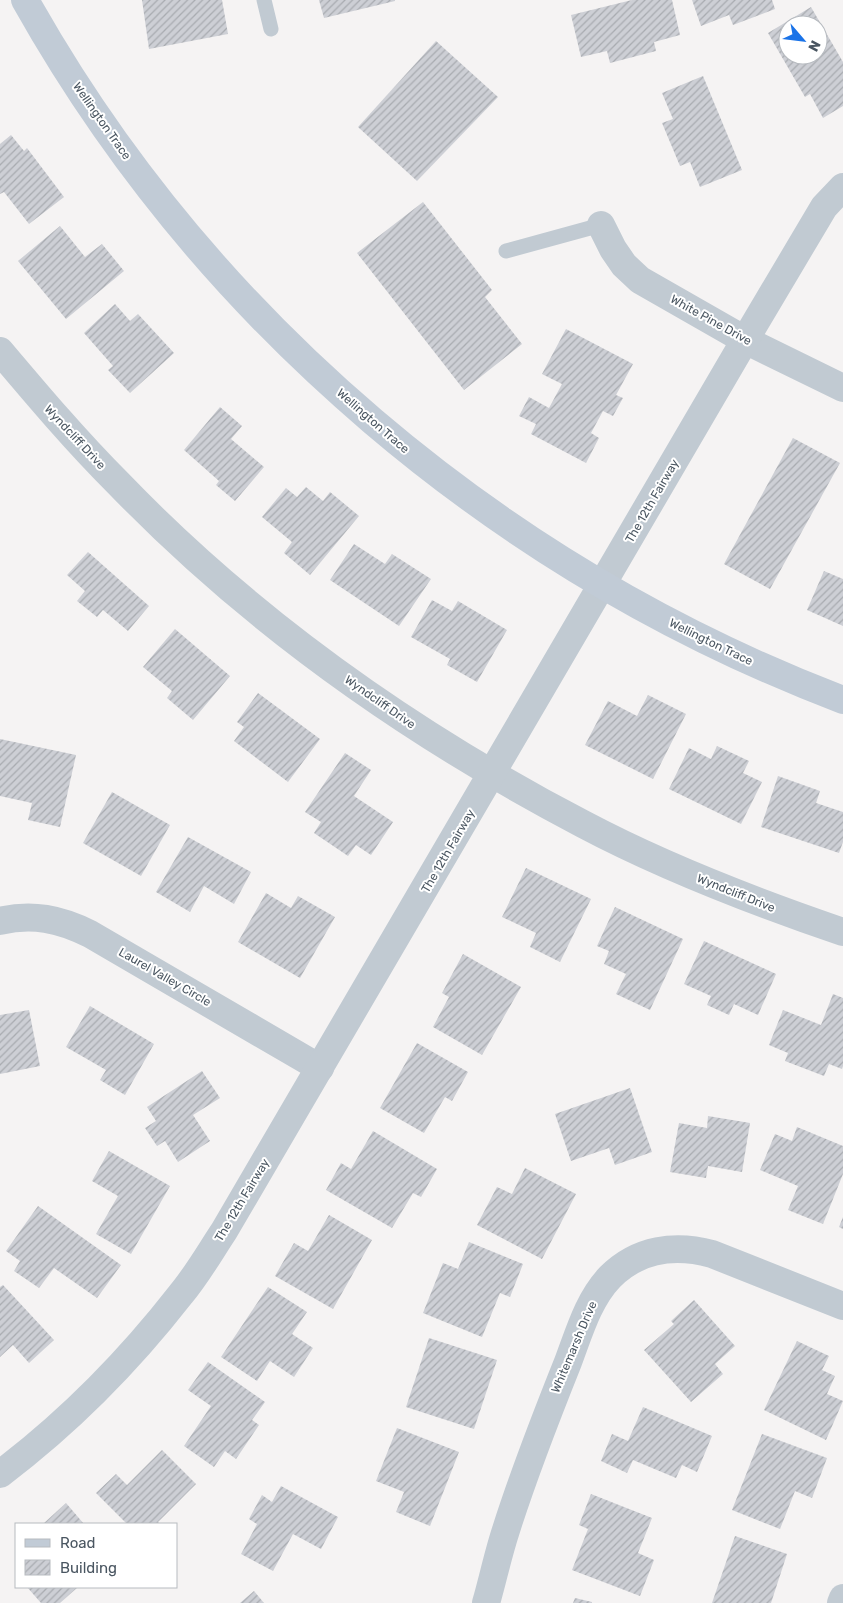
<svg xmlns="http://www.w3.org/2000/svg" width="843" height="1603" font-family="Rubik,sans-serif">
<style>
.building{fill:url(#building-hatch);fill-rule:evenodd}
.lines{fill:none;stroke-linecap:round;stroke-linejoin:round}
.lane{stroke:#c1cad2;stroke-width:15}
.street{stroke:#c1cad2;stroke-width:28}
.secondary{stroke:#c1cbd6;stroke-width:28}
.labels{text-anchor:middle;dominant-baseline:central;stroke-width:4;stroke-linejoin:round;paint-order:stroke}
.street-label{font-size:12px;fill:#4a5661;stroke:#fff}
</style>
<defs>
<pattern id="building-hatch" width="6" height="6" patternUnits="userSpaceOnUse" patternTransform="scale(1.25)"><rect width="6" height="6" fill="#cdcfd5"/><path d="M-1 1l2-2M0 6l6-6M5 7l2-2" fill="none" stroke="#a8abb0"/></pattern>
</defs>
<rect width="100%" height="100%" fill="#f5f3f3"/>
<g class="building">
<path d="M142,0H222L228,34L149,49Z"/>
<path d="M319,0H395V1L324,18Z"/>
<path d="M632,0H672L680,35L654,42L656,51L610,63L607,51L581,57L571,15Z"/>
<path d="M692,0H772L775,9L733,25L729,15L701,26Z"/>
<path d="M811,7L843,62V106L823,118L810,94L805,97L768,33ZM788,25H818V55H788Z"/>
<path d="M436,41L498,97L417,181L358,127Z"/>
<path d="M703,76L742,170L700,187L690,162L680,166L662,123L673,119L662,93Z"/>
<path d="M11,135L24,151L27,148L64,197L29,224L4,192L0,194V144Z"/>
<path d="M423,202L492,290L485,297L522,344L464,390L357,253Z"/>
<path d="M60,226L85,257L102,244L124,271L66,319L18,261Z"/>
<path d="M115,304L130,321L138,314L174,353L130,393L108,370L113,366L84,333Z"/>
<path d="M566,329L633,364L616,395L623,398L613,416L603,411L591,433L599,438L586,463L531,434L536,424L519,416L529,397L549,408L562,384L542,374Z"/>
<path d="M220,407L242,426L231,439L264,467L235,501L216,485L219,481L184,450Z"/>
<path d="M793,438L840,463L770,589L724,564Z"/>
<path d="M306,487L323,501L330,492L359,516L310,575L284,553L292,542L262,517L286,488L297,497Z"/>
<path d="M354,544L385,564L392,554L431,579L399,626L330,580Z"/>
<path d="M88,552L149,606L128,631L103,610L97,617L77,601L85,591L67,575Z"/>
<path d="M824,571L843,579V626L807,610Z"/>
<path d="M432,600L452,611L458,601L507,630L477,682L447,665L450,659L411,637Z"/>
<path d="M175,629L230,676L193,720L167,698L172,691L143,667Z"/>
<path d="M258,693L320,739L288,782L234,741L244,727L237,722Z"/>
<path d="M648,695L686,714L653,779L585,745L608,701L637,716Z"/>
<path d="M0,739L76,755L60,827L28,820L32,803L0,796Z"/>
<path d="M717,746L749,761L743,773L762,782L741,824L669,789L689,748L711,759Z"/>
<path d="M345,753L371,770L354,796L393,822L371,855L356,845L348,856L314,833L321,822L305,812Z"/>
<path d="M778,776L820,791L816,803L843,812V842L839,853L761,827Z"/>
<path d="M112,792L170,825L141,876L83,843Z"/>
<path d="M188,837L251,872L234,904L204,886L190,912L156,892Z"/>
<path d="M526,868L591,899L560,962L530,947L536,933L502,917Z"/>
<path d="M266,893L291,908L298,896L335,917L300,978L238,942Z"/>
<path d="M615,907L683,939L650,1010L616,994L626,974L604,964L609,951L597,946Z"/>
<path d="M704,941L776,974L758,1015L734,1004L729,1015L707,1005L711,996L684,984Z"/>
<path d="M463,954L521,987L482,1055L433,1027L449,997L442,993Z"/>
<path d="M833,994L843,998V1066L842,1069L829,1064L824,1076L785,1061L788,1053L769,1045L783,1010L821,1025Z"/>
<path d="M90,1006L154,1044L125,1095L100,1080L106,1070L66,1047Z"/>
<path d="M29,1010L40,1066L0,1074V1015Z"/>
<path d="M417,1043L468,1072L452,1101L445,1097L424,1133L380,1108Z"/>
<path d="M202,1071L220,1098L193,1115L210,1141L178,1162L165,1141L157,1146L145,1128L156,1121L147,1107Z"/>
<path d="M630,1088L652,1152L615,1165L609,1148L571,1161L555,1114Z"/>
<path d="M708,1116L750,1123L742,1172L708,1166L706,1178L670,1172L679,1123L707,1128Z"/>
<path d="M797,1127L843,1146V1174L823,1224L788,1210L798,1186L760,1170L775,1134L792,1141Z"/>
<path d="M373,1131L437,1169L421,1197L413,1193L392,1228L326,1190L341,1163L351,1169Z"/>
<path d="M109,1151L170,1186L131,1254L96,1234L118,1196L92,1181Z"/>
<path d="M525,1168L576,1194L542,1259L477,1225L497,1187L512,1194Z"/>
<path d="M38,1206L121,1265L97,1298L54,1268L39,1288L14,1271L20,1261L6,1251Z"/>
<path d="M329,1215L372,1240L333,1309L275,1276L294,1243L308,1251Z"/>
<path d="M843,1217V1229L839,1227Z"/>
<path d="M469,1242L523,1264L510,1297L500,1293L482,1337L423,1313L443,1263L458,1269Z"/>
<path d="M3,1285L54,1340L29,1363L13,1345L0,1357V1287Z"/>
<path d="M268,1287L307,1312L292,1334L313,1348L294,1377L270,1361L257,1381L221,1357Z"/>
<path d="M694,1300L735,1346L715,1364L723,1374L691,1402L644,1350L674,1324L671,1321Z"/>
<path d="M429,1338L497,1360L474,1429L406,1407Z"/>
<path d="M797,1341L829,1356L822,1370L835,1376L827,1394L843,1401L826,1440L764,1410Z"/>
<path d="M208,1362L265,1402L252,1420L259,1425L236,1459L225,1451L214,1467L184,1446L211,1406L188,1390Z"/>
<path d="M643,1407L712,1436L697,1472L682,1465L676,1478L633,1460L627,1473L601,1461L612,1434L628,1441Z"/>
<path d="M397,1428L459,1452L430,1526L396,1512L404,1492L376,1481Z"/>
<path d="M762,1434L827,1458L812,1498L795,1491L780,1529L732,1510Z"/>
<path d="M162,1450L196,1484L158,1522L160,1524H127L96,1493L116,1474L127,1485Z"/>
<path d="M281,1486L338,1517L321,1549L293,1534L273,1571L241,1554L257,1524L249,1519L262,1495L272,1502Z"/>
<path d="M591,1494L652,1518L638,1553L654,1560L640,1596L572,1570L588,1529L579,1525Z"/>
<path d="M66,1503L84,1524H43Z"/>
<path d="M735,1536L787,1554L771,1603H712Z"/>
<path d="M27,1587H78L60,1603H41Z"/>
<path d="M254,1591L264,1603H240Z"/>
<path d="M575,1598L592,1602V1603H573Z"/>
</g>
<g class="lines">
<g class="lane">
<path d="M264,0L271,29"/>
<path d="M506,251L601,225"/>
</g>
<g class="street">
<path d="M601,225L613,249L624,265L640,280L745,340L843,388"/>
<path d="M0,351C38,396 76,441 118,483C252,622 413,735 583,824C666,868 755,902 843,932"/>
<path d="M0,921C32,913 60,919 90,934L320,1068"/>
<path d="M0,1474C69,1422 128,1362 181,1294C197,1275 210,1252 224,1231L745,340L824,207L843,187"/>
<path d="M486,1603C493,1579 498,1554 506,1530C524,1473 546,1417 568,1362C579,1333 588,1300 610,1277C638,1249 675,1244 712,1254L843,1306"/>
<path d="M841,1603L843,1598"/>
</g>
<path class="secondary" d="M25,0C205,321 500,569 843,700"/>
</g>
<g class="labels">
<g class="street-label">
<text transform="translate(102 121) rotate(55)">Wellington Trace</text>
<text transform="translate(711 320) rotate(29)">White Pine Drive</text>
<text transform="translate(373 421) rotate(41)">Wellington Trace</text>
<text transform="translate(75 437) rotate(47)">Wyndcliff Drive</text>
<text transform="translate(652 501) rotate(-60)">The 12th Fairway</text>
<text transform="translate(711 642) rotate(26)">Wellington Trace</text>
<text transform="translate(380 702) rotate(35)">Wyndcliff Drive</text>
<text transform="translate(448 851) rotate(-60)">The 12th Fairway</text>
<text transform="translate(736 893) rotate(22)">Wyndcliff Drive</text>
<text transform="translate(165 977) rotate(30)">Laurel Valley Circle</text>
<text transform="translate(242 1200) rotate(-59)">The 12th Fairway</text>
<text transform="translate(574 1347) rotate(-67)">Whitemarsh Drive</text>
</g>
</g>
<rect x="15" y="1523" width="162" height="65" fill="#ffffff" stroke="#b7bbc0"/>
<rect x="25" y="1539" width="25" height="8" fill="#c1cbd6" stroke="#b7bbc0"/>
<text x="60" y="1548" font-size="15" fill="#4a5661">Road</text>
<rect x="25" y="1560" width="25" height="15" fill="url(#building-hatch)" stroke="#b7bbc0"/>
<text x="60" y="1573" font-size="15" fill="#4a5661">Building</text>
<g transform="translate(803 40) rotate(118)"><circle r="24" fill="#ffffff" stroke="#b7bbc0"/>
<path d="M0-4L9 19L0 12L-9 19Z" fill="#1a73e8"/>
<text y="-8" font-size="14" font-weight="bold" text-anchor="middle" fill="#4a5661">N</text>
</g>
</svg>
